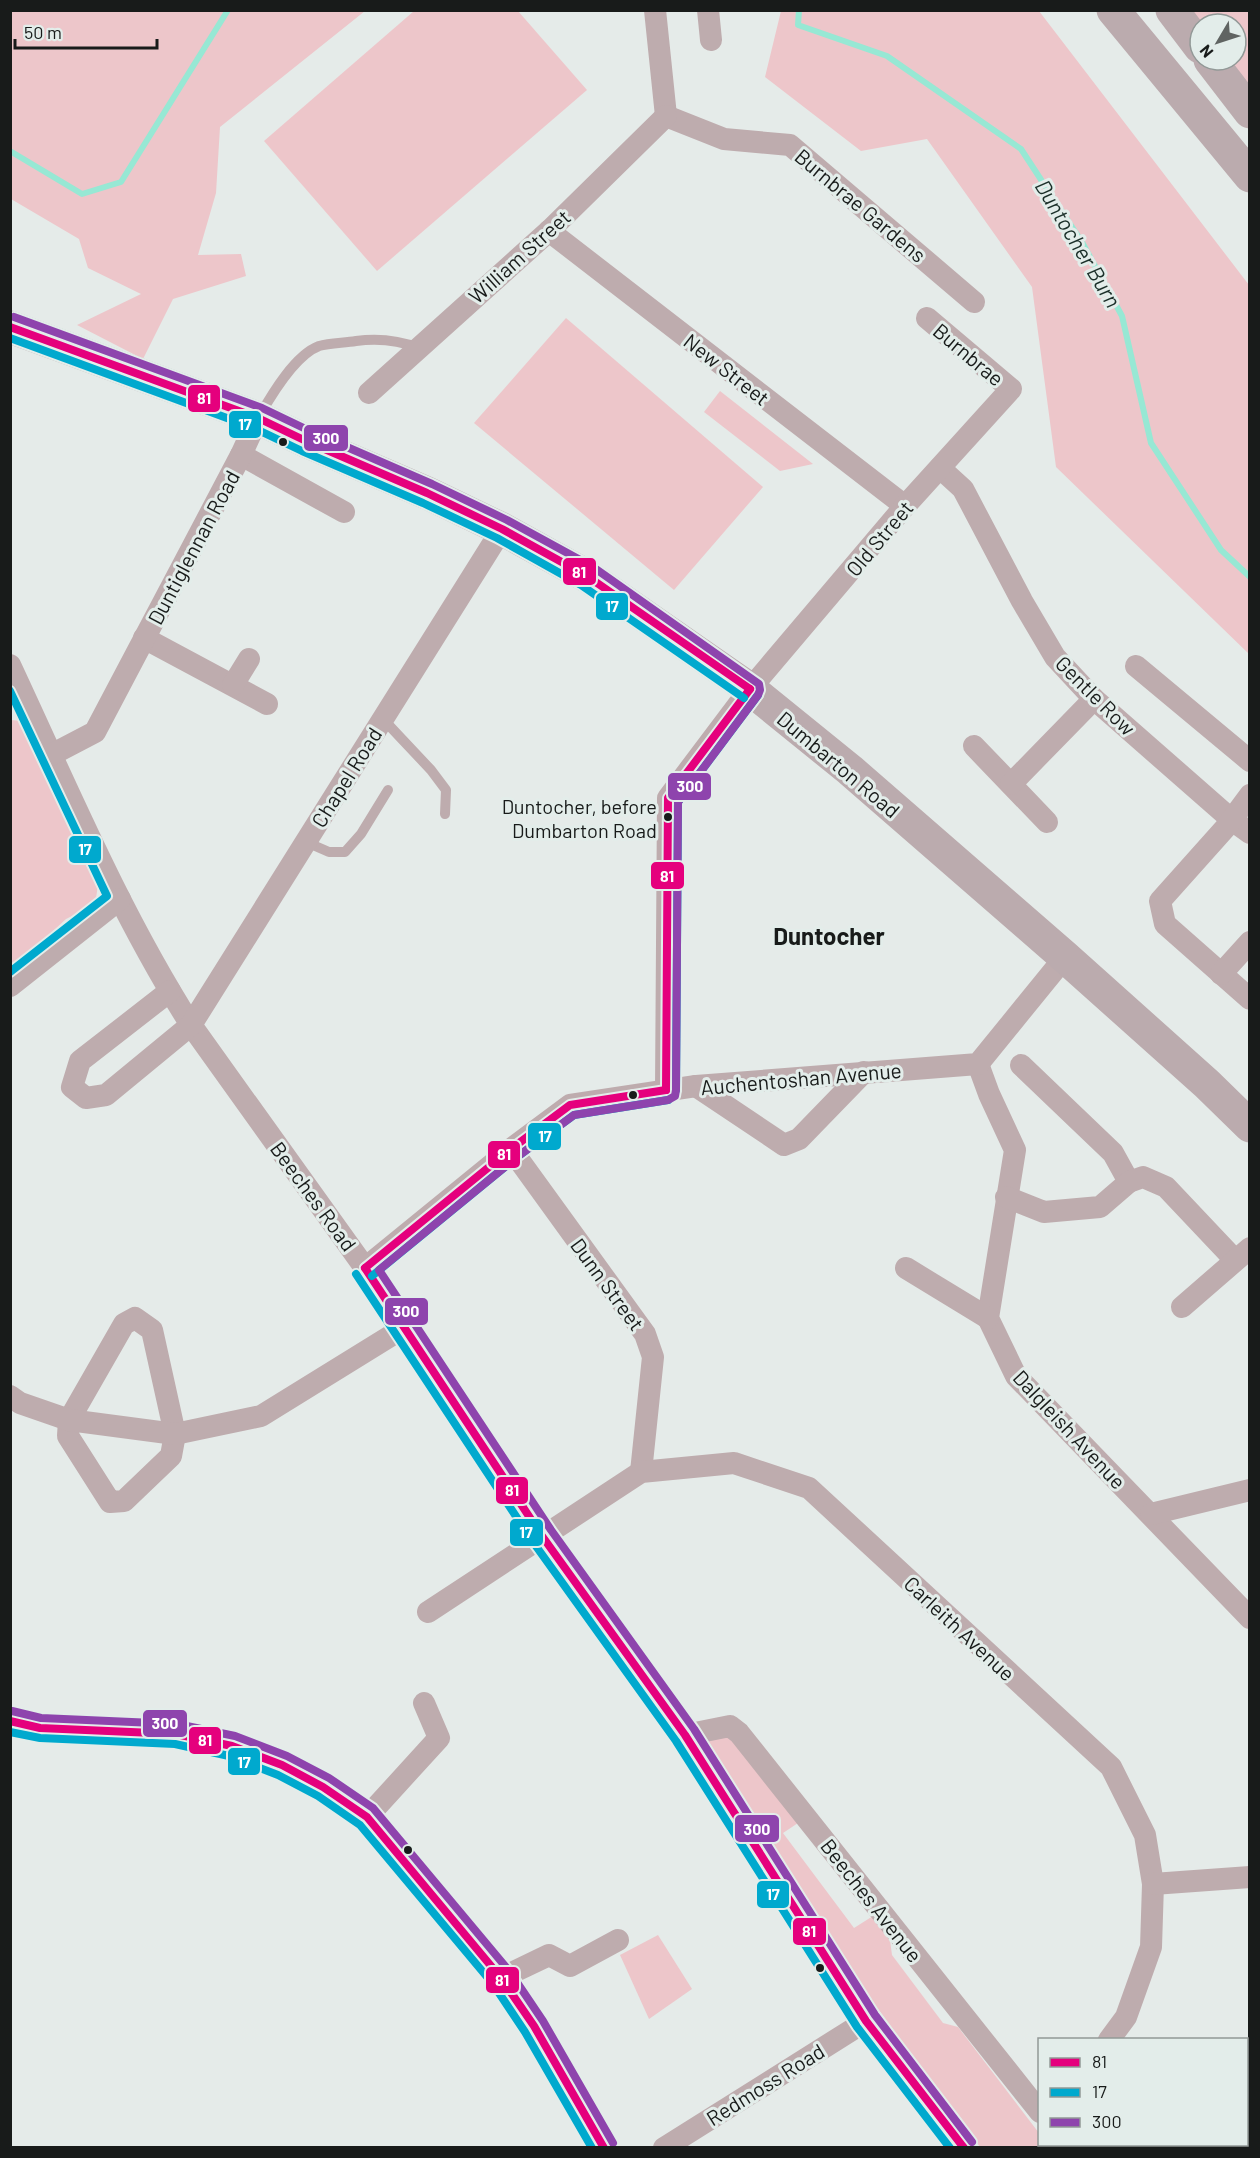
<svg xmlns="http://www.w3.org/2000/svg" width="1260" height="2158" font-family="Barlow,sans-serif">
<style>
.green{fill:#edc6ca}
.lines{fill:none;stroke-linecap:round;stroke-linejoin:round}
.stream{stroke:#97e8d4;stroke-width:6}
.lane{stroke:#beacae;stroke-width:10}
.street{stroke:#beacae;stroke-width:22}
.primary{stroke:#bbabae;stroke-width:33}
.bus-1-casing{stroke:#e3edea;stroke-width:12}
.bus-2-casing{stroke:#e3edea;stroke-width:12}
.bus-3-casing{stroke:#e3edea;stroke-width:12}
.bus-1{stroke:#e5007d;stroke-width:8}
.bus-2{stroke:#00a9ce;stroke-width:8}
.bus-3{stroke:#8e44ad;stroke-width:8}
.bus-dot{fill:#181b1a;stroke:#e3edea;stroke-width:2}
.labels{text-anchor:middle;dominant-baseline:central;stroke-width:6;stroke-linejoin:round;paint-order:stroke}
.bus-label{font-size:20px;fill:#181b1a;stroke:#e3edea;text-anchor:end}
.street-label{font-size:21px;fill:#181b1a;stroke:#e3edea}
.water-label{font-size:22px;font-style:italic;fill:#1b2f29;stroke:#e3edea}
.quarter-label{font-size:24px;font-weight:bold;fill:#181b1a;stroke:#e3edea}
.line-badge{stroke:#e3edea;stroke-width:2}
.badge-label{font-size:16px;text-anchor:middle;font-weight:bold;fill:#fff}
</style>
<rect width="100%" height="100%" fill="#e5ebe9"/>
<g class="green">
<path d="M10,11H365L220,127L216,193L198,255L241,254L246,276L173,299L143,359L77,325L141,294L88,268L79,239L11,199Z"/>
<path d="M414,11H518L587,90L377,271L264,141Z"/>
<path d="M781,11H1039L1249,285V654L1056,467L1032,287L927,139L861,151L765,77Z"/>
<path d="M1172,11H1249V112L1210,60H1236V24H1200Z"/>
<path d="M566,318L763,487L674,590L474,423Z"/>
<path d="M720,391L813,464L780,471L704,412Z"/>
<path d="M11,720L22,721L31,738L99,878L95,905L66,919L11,970Z"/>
<path d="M724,1736L734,1740L798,1823L783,1833L854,1928L873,1916L890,1940L892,1955L943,2023L958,2027L1039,2133L1040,2144L1047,2145L1049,2147H980L847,1967L706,1742Z"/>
<path d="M658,1935L692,1989L649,2019L620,1955Z"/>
</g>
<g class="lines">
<g class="stream">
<path d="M799,10L798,25L887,56L1021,149L1083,244L1122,316L1151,443L1221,550L1250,577"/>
<path d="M10,151L82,194L121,182L228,10"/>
</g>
<g class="lane">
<path d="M260,415C272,394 295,355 319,346C330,343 344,343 356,341C377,338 398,340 419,348"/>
<path d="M383,719L431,770L446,790L445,814"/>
<path d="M306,842L329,852H345L361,834L388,790"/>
</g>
<g class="street">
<path d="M655,10L666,116"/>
<path d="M708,10L711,40"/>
<path d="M666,116L724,139L790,145L974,302"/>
<path d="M549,231L905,506"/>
<path d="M369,393L549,231L666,116"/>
<path d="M241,455L344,512"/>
<path d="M940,468L963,489L1022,601L1055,657L1094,699L1232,820L1250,833"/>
<path d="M144,638L267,704"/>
<path d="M10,665C67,787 119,912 191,1025L365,1268L542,1536L685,1735L866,2021L964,2148"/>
<path d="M1136,666L1250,761"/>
<path d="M233,685L249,659"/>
<path d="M974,746L1047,822"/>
<path d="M51,755L95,732L241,455L258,418"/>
<path d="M1011,784L1094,699"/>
<path d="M1250,795L1227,826L1160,901L1165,924L1250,999"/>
<path d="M1221,974L1250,942"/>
<path d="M10,986L120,899"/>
<path d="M170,991L80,1061L72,1087L86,1098L106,1095L191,1025L502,529"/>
<path d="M978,1064L989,1094L1015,1150L988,1318L1016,1376L1250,1618"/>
<path d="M1021,1065L1113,1153L1129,1182"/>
<path d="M696,1086L784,1145L799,1139L864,1072"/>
<path d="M666,1090L668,798L750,689L905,506L1011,389L927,318"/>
<path d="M511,1149L645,1334L653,1357L641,1472"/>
<path d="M1006,1197L1044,1212L1100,1207L1129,1182L1143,1177L1166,1187L1235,1260"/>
<path d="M365,1268L511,1149L570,1105L696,1086L978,1064L1065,957"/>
<path d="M906,1268L988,1318"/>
<path d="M1182,1307L1250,1248"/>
<path d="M135,1318L152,1330L175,1434L171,1456L124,1501L110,1502L68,1436L69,1420L124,1324Z"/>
<path d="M10,1396L20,1403L69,1420L175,1434L261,1416L405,1327"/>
<path d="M1151,1514L1250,1490"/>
<path d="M428,1612L641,1472L734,1463L809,1488L1111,1767L1145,1835L1153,1884L1151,1947L1126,2017L1109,2040"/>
<path d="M10,1721L40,1728L176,1734L232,1746L282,1765L323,1787L367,1817L501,1978L534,2026L604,2148"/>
<path d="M685,1735L730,1726L739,1733L1040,2112"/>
<path d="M367,1817L439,1738L424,1703"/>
<path d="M1153,1884L1250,1877"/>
<path d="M501,1978L549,1955L570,1966L618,1940"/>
<path d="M1246,2067H1250"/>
<path d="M1246,2120H1250"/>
<path d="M664,2148L866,2021"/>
<path d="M1175,2148L1178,2144"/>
</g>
<g class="primary">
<path d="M1113,10L1250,176"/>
<path d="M1172,10L1200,47"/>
<path d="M1210,60L1250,112"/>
<path d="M10,327L258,418L306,441L427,493L502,529L587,576L750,689L850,770L1065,957L1207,1084L1250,1126"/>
</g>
<g class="bus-1-casing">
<g id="bus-1">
<path d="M10,327L258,418L306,441L427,493L502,529L587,576L750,689"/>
<path d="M666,1090L668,798L750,689"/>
<path d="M365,1268L542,1536L685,1735L866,2021L964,2148"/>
<path d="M365,1268L511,1149L570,1105L666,1090"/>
<path d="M10,1721L40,1728L176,1734L232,1746L282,1765L323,1787L367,1817L501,1978L534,2026L604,2148"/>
</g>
</g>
<g class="bus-2-casing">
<g id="bus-2">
<path d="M10,338L254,428L302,451L423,503L497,538L581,585L744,698"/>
<path d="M10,691L107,896L10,972"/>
<path d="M676,1090L678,802L758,695"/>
<path d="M356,1274L533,1542L676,1741L857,2027L950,2148"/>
<path d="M372,1276L517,1157L574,1115L668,1100"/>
<path d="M10,1732L40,1738L175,1744L229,1756L278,1775L318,1796L360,1825L493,1984L525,2032L592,2148"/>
</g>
</g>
<g class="bus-3-casing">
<g id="bus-3">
<path d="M14,317L262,408L310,431L432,484L507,520L593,567L759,684L760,690L758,695L678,802L676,1090L675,1096L668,1100L574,1115L517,1157L379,1270L551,1530L694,1729L875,2015L972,2142"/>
<path d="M12,1711L41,1718L177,1724L235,1736L287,1756L329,1778L373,1808L510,1972L543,2021L613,2143"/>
</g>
</g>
<use href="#bus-1" class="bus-1"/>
<use href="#bus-2" class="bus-2"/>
<use href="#bus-3" class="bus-3"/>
</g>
<g class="bus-dot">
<circle cx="283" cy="442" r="5"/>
<circle cx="668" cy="817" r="5"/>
<circle cx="633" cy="1095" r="5"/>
<circle cx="408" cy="1850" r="5"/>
<circle cx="820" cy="1968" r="5"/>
</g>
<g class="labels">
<g class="bus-label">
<text x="657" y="806">Duntocher, before<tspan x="657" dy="24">Dumbarton Road</tspan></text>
</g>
<g class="street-label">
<text transform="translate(861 205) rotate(40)">Burnbrae Gardens</text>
<text transform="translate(519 256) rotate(-42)">William Street</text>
<text transform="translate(969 354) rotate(40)">Burnbrae</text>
<text transform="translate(727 369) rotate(38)">New Street</text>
<text transform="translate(879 538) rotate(-50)">Old Street</text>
<text transform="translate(193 547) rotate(-62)">Duntiglennan Road</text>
<text transform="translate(1096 695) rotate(45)">Gentle Row</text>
<text transform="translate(839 764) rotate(40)">Dumbarton Road</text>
<text transform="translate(346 777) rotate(-58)">Chapel Road</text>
<text transform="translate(801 1078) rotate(-5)">Auchentoshan Avenue</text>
<text transform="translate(314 1196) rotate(54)">Beeches Road</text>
<text transform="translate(608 1284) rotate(54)">Dunn Street</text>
<text transform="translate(1070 1429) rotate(47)">Dalgleish Avenue</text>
<text transform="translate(960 1628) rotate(43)">Carleith Avenue</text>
<text transform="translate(872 1900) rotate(52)">Beeches Avenue</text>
<text transform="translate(765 2084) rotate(-32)">Redmoss Road</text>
</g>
<g class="water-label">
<text transform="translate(1079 243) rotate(59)">Duntocher Burn</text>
</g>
<g class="quarter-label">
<text x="829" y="935">Duntocher</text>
</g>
</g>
<g class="line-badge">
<rect x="187" y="384" width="34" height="29" rx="6" fill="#e5007d"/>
<rect x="228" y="410" width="34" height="29" rx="6" fill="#00a9ce"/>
<rect x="303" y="424" width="46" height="28" rx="6" fill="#8e44ad"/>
<rect x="562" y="557" width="35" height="29" rx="6" fill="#e5007d"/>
<rect x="595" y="592" width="34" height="29" rx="6" fill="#00a9ce"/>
<rect x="667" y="772" width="45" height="29" rx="6" fill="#8e44ad"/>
<rect x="68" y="835" width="34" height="29" rx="6" fill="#00a9ce"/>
<rect x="650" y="861" width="35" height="29" rx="6" fill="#e5007d"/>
<rect x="527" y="1122" width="35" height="29" rx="6" fill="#00a9ce"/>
<rect x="487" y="1140" width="34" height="29" rx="6" fill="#e5007d"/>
<rect x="384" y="1297" width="45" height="29" rx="6" fill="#8e44ad"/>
<rect x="495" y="1476" width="34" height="29" rx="6" fill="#e5007d"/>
<rect x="509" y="1518" width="35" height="29" rx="6" fill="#00a9ce"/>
<rect x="142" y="1709" width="46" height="29" rx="6" fill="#8e44ad"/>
<rect x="188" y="1726" width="34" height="29" rx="6" fill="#e5007d"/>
<rect x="227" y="1747" width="34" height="29" rx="6" fill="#00a9ce"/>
<rect x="734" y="1814" width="46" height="29" rx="6" fill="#8e44ad"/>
<rect x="756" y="1880" width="34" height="29" rx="6" fill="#00a9ce"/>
<rect x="792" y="1917" width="35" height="29" rx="6" fill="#e5007d"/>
<rect x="485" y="1966" width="35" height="28" rx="6" fill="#e5007d"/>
</g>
<g class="badge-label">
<text x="204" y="404">81</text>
<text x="245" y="430">17</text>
<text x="326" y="444">300</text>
<text x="579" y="578">81</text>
<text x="612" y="612">17</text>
<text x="690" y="792">300</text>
<text x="85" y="855">17</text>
<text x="667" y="882">81</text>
<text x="545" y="1142">17</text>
<text x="504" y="1160">81</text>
<text x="406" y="1317">300</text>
<text x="512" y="1496">81</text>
<text x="526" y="1538">17</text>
<text x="165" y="1729">300</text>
<text x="205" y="1746">81</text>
<text x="244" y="1768">17</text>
<text x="757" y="1835">300</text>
<text x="773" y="1900">17</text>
<text x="809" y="1937">81</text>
<text x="502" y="1986">81</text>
</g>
<rect width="1260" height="2158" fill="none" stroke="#181b1a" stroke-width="24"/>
<rect x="1038" y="2038" width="210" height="108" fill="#e3edea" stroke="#929997" stroke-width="1.5"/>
<rect x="1050" y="2058" width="30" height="9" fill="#e5007d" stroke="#929997" stroke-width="1.5"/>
<text x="1092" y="2068" font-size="18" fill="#181b1a">81</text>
<rect x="1050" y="2088" width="30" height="9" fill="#00a9ce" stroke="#929997" stroke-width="1.5"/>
<text x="1092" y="2098" font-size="18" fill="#181b1a">17</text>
<rect x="1050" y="2118" width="30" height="9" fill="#8e44ad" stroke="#929997" stroke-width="1.5"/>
<text x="1092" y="2128" font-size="18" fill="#181b1a">300</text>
<g transform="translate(1218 42) rotate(231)"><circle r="28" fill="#e3edea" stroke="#929997" stroke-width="1.5"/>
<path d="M0-4.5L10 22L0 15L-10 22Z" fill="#606462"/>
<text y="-9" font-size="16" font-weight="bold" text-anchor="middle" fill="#181b1a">N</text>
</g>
<path d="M15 39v9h142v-9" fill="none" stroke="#181b1a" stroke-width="3"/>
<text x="24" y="39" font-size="18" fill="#181b1a" stroke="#e3edea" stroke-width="4.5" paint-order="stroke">50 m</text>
</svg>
